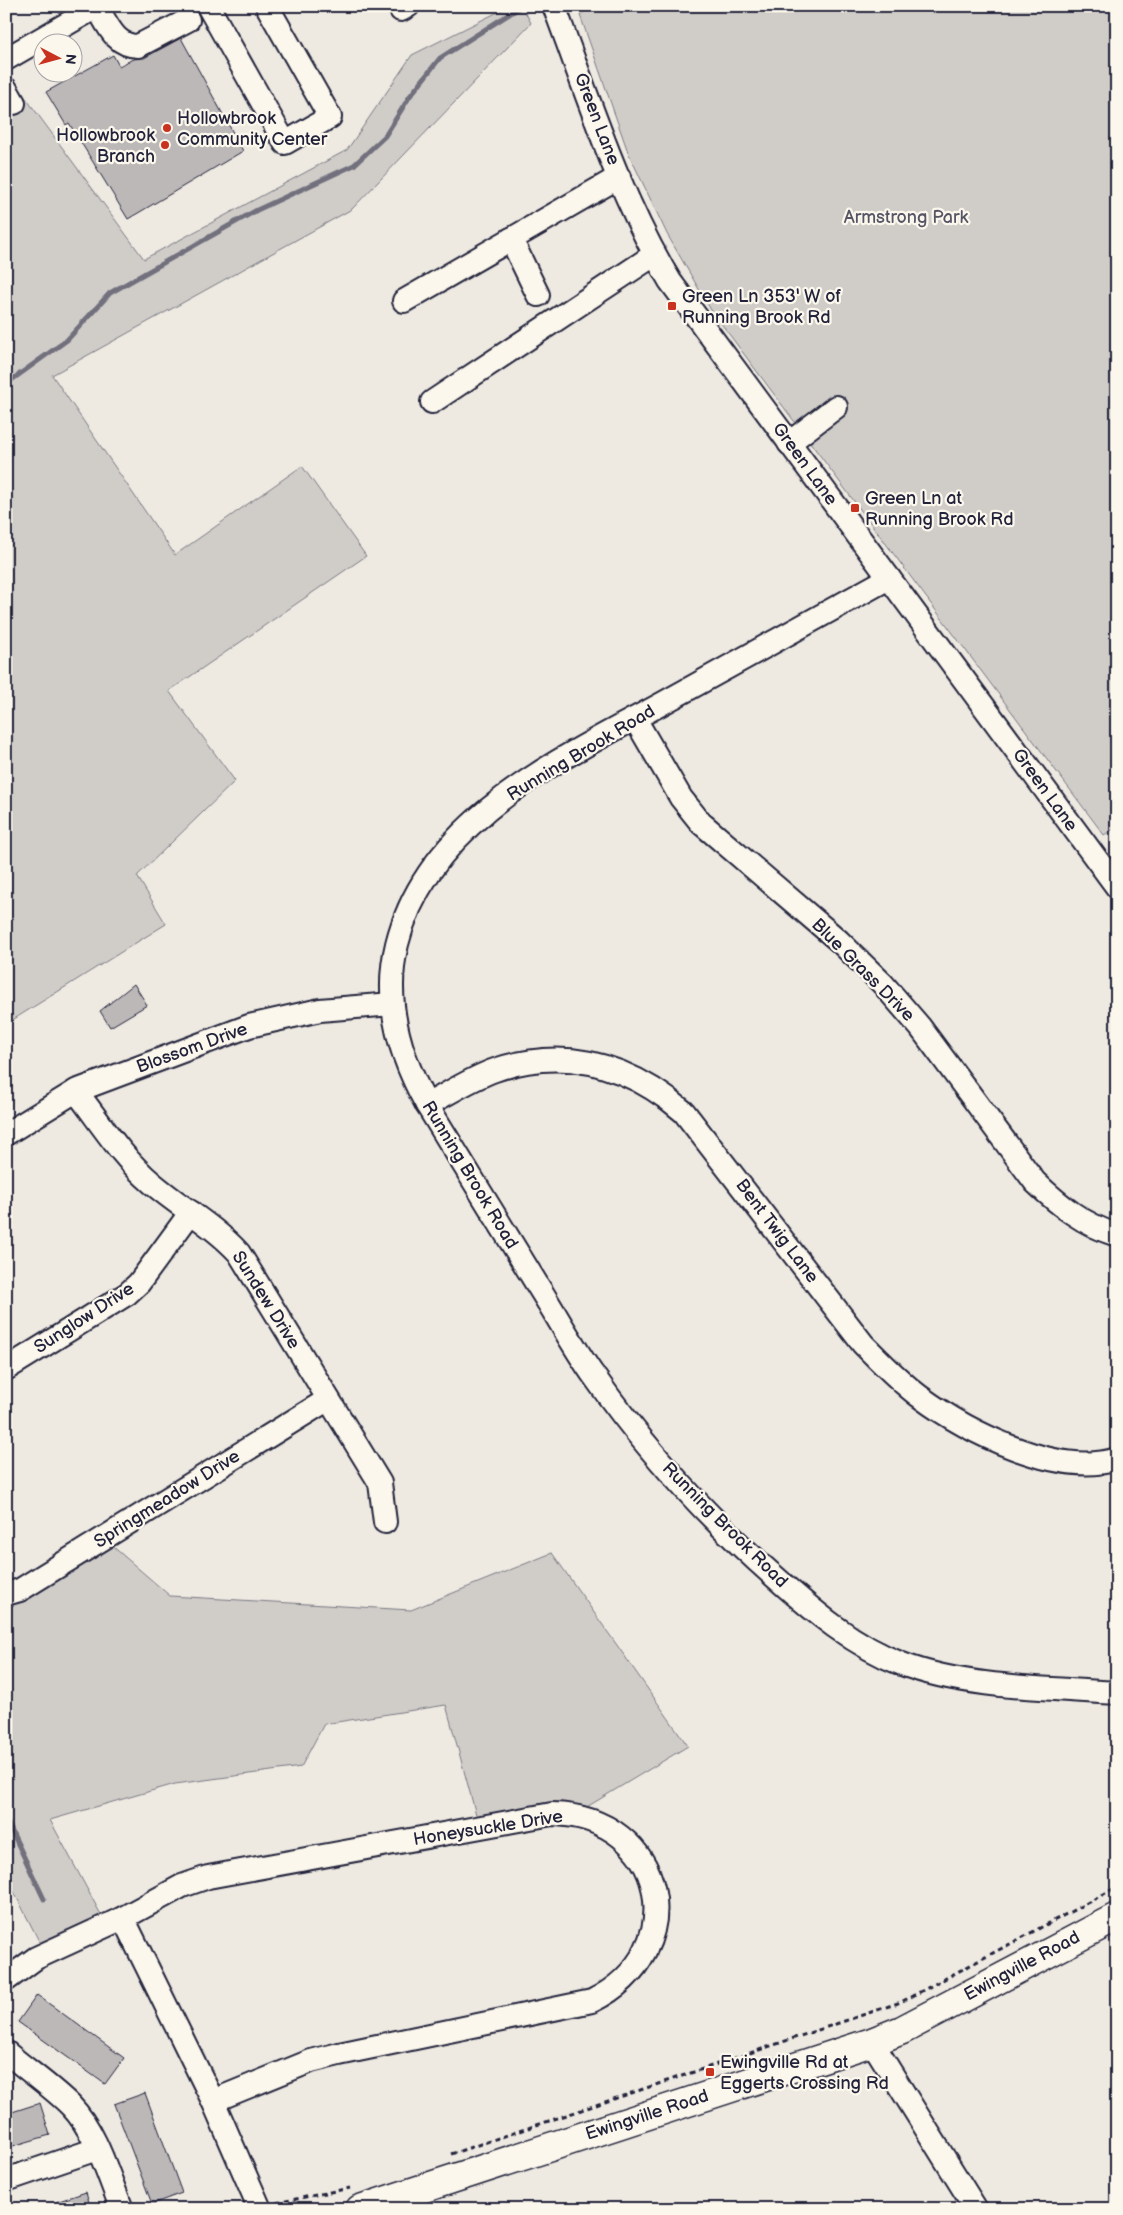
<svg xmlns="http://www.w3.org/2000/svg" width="1123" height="2215" font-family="'Balsamiq Sans',sans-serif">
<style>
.green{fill:#d0cdc9;stroke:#797882}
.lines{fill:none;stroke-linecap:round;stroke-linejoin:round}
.stream{stroke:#716f7c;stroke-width:5}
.building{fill:#bcb8b8;stroke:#22223b}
.minor-casing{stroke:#22223b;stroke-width:26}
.major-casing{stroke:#22223b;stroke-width:31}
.path{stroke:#22223b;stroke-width:3;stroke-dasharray:5 4;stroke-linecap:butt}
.minor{stroke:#fbf7ec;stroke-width:22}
.major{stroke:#fbf7ec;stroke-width:28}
.poi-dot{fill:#c8321e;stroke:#fbf7ec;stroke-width:2}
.labels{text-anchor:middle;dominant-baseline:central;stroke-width:4.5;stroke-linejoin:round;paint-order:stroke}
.poi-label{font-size:18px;fill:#22223b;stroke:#fbf7ec;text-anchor:start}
.street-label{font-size:18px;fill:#22223b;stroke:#fbf7ec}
.park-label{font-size:18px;fill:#565566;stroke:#fbf7ec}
</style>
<rect width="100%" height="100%" fill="#eeeae2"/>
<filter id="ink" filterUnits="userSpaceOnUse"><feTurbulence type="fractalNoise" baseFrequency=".02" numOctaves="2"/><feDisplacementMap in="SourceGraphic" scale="10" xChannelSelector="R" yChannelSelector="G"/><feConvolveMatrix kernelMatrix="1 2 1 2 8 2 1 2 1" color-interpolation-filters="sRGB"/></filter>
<g filter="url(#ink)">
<g class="green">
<path d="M510,6H522L531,23L352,209L52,375L175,555L302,466L366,556L169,691L235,781L137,876L166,924L6,1024V71L144,259L347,150L412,55Z"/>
<path d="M594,6H1117V827L1104,835L711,310L667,234L628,152L580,15Z"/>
<path d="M110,1544L170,1596L411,1610L552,1553L688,1746L575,1814L478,1822L446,1705L324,1724L301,1767L175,1784L50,1820L106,1924L45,1953L6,1876V1597Z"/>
</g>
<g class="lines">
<g class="stream">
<path d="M6,384L67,340L110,293L257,210L354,165L385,136L410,96L440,58L522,6"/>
<path d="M6,1761L9,1757L8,1740"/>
<path d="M6,1819L44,1899"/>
</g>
</g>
<g class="building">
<path d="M181,38L243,151L128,219L69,123L66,125L46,92L113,55L119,66L133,59L144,58Z"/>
<path d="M134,984L147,1005L110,1027L100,1011Z"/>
<path d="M37,1995L124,2058L105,2084L18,2022Z"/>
<path d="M145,2093L182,2193L152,2204L114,2104Z"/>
<path d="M40,2103L50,2135L6,2148V2114Z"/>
<path d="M86,2192L91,2209H44V2206Z"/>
</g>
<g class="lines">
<g class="minor-casing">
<g id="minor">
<path d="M208,6L285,143L330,117L267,6"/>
<path d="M554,6C589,99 619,196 670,281L1117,887"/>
<path d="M97,7C108,25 115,46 138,46L188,20"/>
<path d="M401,10L408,6"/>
<path d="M6,59L98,6"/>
<path d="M6,89L14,103"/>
<path d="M511,239L538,295"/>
<path d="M404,301L619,177"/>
<path d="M432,402L654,255"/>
<path d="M789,443L836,407"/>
<path d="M889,578C814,619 740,661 665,702C562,759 428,818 397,944C383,1001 399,1055 427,1105C464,1165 501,1225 538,1286C557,1316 574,1348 594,1376C646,1450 707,1517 775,1577C813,1611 854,1646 902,1664C964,1688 1050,1688 1117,1693"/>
<path d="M635,719L681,798L701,823L839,941L882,983L920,1027L1035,1182C1059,1205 1084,1225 1117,1235"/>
<path d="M76,1091C100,1122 122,1158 152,1183C180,1207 213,1225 239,1253L380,1483L385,1522"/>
<path d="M427,1105C449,1093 472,1078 495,1070C566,1046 629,1065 684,1112L863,1344C881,1362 899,1381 919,1396C966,1431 1057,1478 1117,1459"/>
<path d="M6,1134L76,1091L249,1026L320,1010L392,1004"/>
<path d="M6,1369L127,1294L139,1283L191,1212"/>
<path d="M6,1594L20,1590L327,1400"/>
<path d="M123,1918L213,2101L260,2209"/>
<path d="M6,1980L36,1958L123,1918L182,1886L208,1877L552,1814C666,1816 695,1950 592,2001L339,2054L311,2061L213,2101"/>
<path d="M872,2042L976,2209"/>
<path d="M6,2052C27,2070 52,2087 71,2106C97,2133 108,2176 122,2209"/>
<path d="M6,2180L97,2149"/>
</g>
</g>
<g class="major-casing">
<path id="major" d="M360,2209L872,2042L902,2030L1117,1917"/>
</g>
<g class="path">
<path d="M451,2154L901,2002L1117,1887"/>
<path d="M276,2203L350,2188"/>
</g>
<use href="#minor" class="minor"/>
<use href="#major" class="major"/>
</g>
</g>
<g class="poi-dot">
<circle cx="167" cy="128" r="5"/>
<circle cx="165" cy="145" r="5"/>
<rect x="667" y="301" width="10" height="10" rx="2.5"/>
<rect x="850" y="503" width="10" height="10" rx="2.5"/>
<rect x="705" y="2067" width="10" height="10" rx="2.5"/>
</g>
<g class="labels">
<g class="poi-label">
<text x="177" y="118">Hollowbrook<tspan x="177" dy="21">Community Center</tspan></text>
<text x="155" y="135" text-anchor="end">Hollowbrook<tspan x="155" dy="21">Branch</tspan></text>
<text x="682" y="296">Green Ln 353' W of<tspan x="682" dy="21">Running Brook Rd</tspan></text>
<text x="865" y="498">Green Ln at<tspan x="865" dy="21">Running Brook Rd</tspan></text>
<text x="720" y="2062">Ewingville Rd at<tspan x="720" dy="21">Eggerts Crossing Rd</tspan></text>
</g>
<g class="street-label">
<text transform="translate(597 119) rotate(69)">Green Lane</text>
<text transform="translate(805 464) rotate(54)">Green Lane</text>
<text transform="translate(581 753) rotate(-31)">Running Brook Road</text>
<text transform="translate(1045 790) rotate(54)">Green Lane</text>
<text transform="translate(863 970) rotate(45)">Blue Grass Drive</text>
<text transform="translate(192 1048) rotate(-20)">Blossom Drive</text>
<text transform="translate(470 1175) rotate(59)">Running Brook Road</text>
<text transform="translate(777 1231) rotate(53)">Bent Twig Lane</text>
<text transform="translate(266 1300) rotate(58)">Sundew Drive</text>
<text transform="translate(84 1318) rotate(-33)">Sunglow Drive</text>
<text transform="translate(167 1499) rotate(-32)">Springmeadow Drive</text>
<text transform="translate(725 1525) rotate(45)">Running Brook Road</text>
<text transform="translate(488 1828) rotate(-9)">Honeysuckle Drive</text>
<text transform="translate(1022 1966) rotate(-28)">Ewingville Road</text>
<text transform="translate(647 2115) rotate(-18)">Ewingville Road</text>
</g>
<g class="park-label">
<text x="906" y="217">Armstrong Park</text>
</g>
</g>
<rect width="1123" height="2215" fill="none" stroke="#fbf7ec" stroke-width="25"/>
<rect x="12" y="12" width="1098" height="2190" fill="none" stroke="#22223b" stroke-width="2" filter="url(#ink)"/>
<g transform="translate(58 58) rotate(96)"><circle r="24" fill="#fbf7ec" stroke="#a4a2a5"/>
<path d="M0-4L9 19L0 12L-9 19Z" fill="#c8321e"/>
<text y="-8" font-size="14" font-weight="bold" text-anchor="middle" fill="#22223b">N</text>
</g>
</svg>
